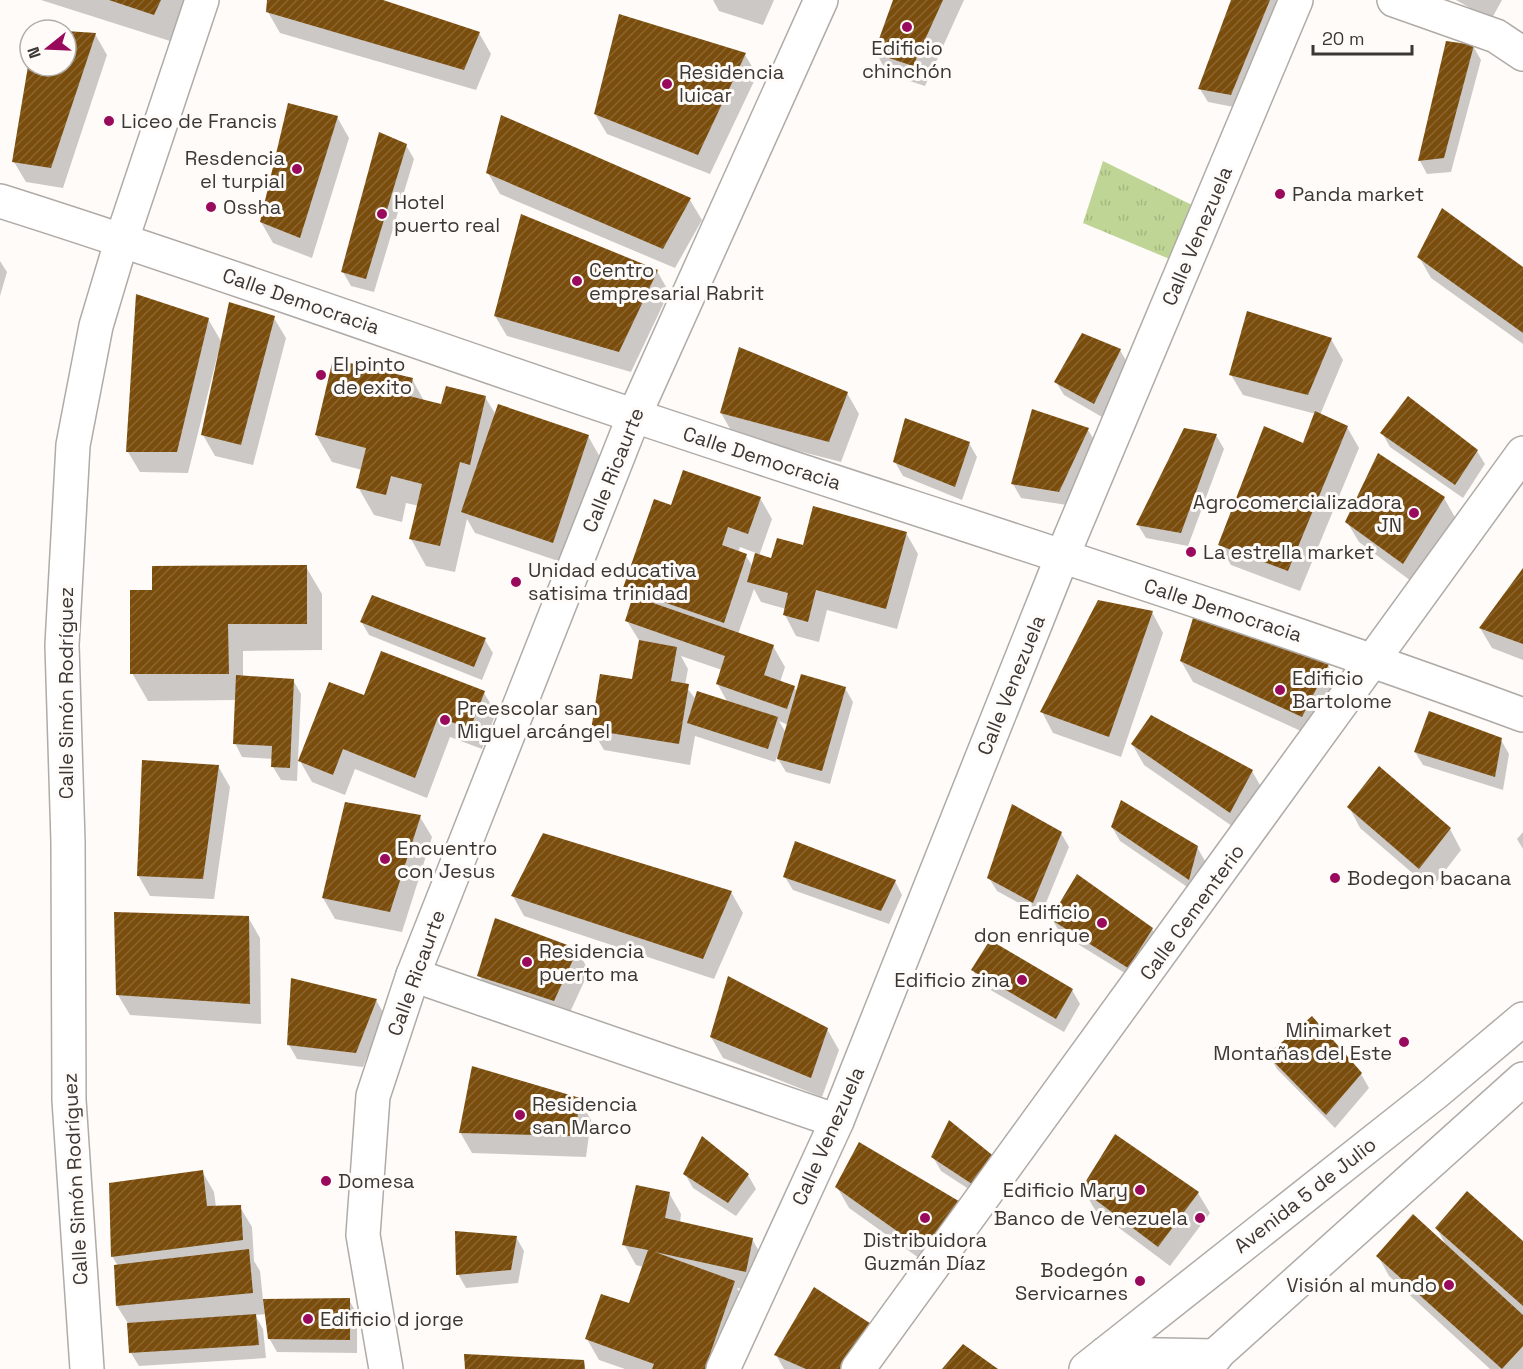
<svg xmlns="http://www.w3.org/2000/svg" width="1523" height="1369" font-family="'Space Grotesk',sans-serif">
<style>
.park{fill:url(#park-tufts)}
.shadow{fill:#0003;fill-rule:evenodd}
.building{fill:url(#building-hatch)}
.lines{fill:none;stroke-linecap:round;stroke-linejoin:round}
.minor-casing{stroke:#b0aba6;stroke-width:36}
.minor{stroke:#fff;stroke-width:33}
.poi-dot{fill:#99095c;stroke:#fefbf8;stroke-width:2}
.labels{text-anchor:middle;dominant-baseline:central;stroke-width:6;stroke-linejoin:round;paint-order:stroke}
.poi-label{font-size:20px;fill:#3a3735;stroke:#fefbf8;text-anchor:start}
.street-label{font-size:20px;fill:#3a3735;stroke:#fefbf8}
</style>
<defs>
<pattern id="park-tufts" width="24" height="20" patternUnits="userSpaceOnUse" patternTransform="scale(1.5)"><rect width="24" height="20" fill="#bfd595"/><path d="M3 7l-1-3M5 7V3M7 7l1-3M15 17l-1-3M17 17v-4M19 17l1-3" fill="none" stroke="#a5b781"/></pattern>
<pattern id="building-hatch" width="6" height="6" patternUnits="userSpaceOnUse" patternTransform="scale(1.5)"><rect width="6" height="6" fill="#7a4d0d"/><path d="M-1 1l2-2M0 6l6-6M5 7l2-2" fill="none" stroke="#896531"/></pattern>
</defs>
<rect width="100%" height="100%" fill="#fefbf8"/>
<path class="park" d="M1103,161L1196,207L1172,260L1083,223Z"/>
<g class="shadow">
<path d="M41,0H189L170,41Z"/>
<path d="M269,0H378L479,33L491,54L476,90L280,33L268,12Z"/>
<path d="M713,0H774L763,25L719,11Z"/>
<path d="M895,0H964L925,86L888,74L876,53Z"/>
<path d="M1233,0H1276L1280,7L1239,108L1208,102L1200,89Z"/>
<path d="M1456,0H1502L1491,20Z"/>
<path d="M620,16L745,55L757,75L710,174L607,134L595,114Z"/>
<path d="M66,32L95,34L107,55L63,188L26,182L14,162L30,65L66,66Z"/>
<path d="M1473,46L1481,60L1451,172L1427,174L1420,161Z"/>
<path d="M337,117L349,138L312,258L273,243L261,222Z"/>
<path d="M406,145L414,159L374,292L351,286L343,272Z"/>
<path d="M488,173L690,200L702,220L675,268L500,194Z"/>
<path d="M1419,257L1523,269V344L1431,278Z"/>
<path d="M0,261L7,272L0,296Z"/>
<path d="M657,271L669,292L631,372L507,336L495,316Z"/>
<path d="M274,318L286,338L253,465L215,456L203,435Z"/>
<path d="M208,319L221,341L188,473L140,472L128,452Z"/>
<path d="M1331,339L1343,360L1320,415L1347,427L1359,448L1300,591L1231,565L1219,545L1304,445L1316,414L1243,395L1231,375Z"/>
<path d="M1120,350L1128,364L1102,417L1064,395L1056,382Z"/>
<path d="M412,379L424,401L442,406L485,397L496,415L588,436L600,457L564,563L475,533L467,519L455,572L426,566L411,539L419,506L406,503L402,522L374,515L358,487L362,470L332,462L316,435Z"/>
<path d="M847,393L859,414L841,462L733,434L721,413Z"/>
<path d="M1088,430L1096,443L1067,505L1021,498L1013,484Z"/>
<path d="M1382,433L1477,451L1485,464L1463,498L1390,447Z"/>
<path d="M1216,435L1224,449L1188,546L1146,538L1138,525Z"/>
<path d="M969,443L977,457L962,500L903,476L895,462Z"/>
<path d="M760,498L772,519L759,556L772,560L804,547L906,533L918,554L897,629L827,610L819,642L796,636L785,615L786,609L761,602L754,589L738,634L773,646L785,667L780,682L794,687L797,692L845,688L853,702L830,784L786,772L777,757L775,762L695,736L690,765L604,750L592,730L634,681L640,642L627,621L633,602L625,588L672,507ZM740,547L756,553L753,567L746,556L738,553ZM681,656L722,670L717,683L728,703L696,700L685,685L688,669ZM779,721L788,725L786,733Z"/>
<path d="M1444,498L1456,519L1415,584L1359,542L1347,522Z"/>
<path d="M306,567L322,594V650L243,651V677L293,680L301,694L297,781L281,780L273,767V759L242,757L235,743L237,700L148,701L132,673L154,591Z"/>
<path d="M1523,570V660L1492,648L1480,628Z"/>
<path d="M372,597L485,640L493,653L482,680L369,635L361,621Z"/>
<path d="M1152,612L1163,633L1121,757L1053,733L1042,712Z"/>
<path d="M1181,661L1328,665L1340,686L1314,737L1193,682Z"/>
<path d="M484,693L496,713L482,749L450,737L427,798L355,769L345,795L312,782L300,761L365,697Z"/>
<path d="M1501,740L1509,754L1503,790L1423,765L1415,752Z"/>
<path d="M1132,744L1252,771L1264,792L1242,833L1144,765Z"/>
<path d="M218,766L230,787L214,899L150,896L138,875Z"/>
<path d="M1349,807L1450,829L1461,850L1431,889L1360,828Z"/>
<path d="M420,817L432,837L402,932L335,919L323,898Z"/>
<path d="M1112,827L1197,847L1205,861L1196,893L1120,841Z"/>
<path d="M1523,832V849L1517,839Z"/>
<path d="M1061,833L1069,847L1041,915L997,891L989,878Z"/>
<path d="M785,877L895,881L902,895L889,924L793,890Z"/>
<path d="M731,892L743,913L714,979L524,916L513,896Z"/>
<path d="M248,917L260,938L261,1024L130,1015L118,995Z"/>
<path d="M1052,919L1152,929L1160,942L1136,980L1060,933Z"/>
<path d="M577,950L589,971L566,1021L491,996L479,975Z"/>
<path d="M973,970L1072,990L1080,1004L1064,1032L980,984Z"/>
<path d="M376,1000L384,1014L363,1067L297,1059L289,1045Z"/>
<path d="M1312,1018L1361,1074L1369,1088L1335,1128L1277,1069L1269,1055Z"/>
<path d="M827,1029L839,1050L822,1097L723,1058L711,1037Z"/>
<path d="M579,1099L591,1120L586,1157L472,1153L460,1132Z"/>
<path d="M950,1122L984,1199L941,1171L933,1157Z"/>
<path d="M859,1144L944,1276L849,1208L837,1187Z"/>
<path d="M202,1171L214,1192L216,1207H240L252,1227L254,1261L260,1271L263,1300H349L357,1314V1353L277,1352L269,1338L267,1314L255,1315L263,1329L266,1358L139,1366L131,1353L129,1325L117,1306L118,1266L112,1256Z"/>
<path d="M685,1174L748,1175L756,1189L736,1216L693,1188Z"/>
<path d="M1083,1189L1198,1193L1210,1213L1170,1266L1095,1210Z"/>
<path d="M669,1193L681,1214L680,1223L752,1239L764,1260L757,1292L737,1288L746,1303L723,1369H625L599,1360L587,1339L630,1305L644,1267L636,1265L624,1244Z"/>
<path d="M1437,1229L1523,1243V1369H1490L1389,1276L1378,1256L1447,1247Z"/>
<path d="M516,1237L524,1251L518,1283L466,1288L458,1274Z"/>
<path d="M776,1355L874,1369H784Z"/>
</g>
<g class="building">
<path d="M109,0H161L154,15Z"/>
<path d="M267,0H383L480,32L464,70L266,12Z"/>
<path d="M893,0H943L913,66L874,53Z"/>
<path d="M1231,0H1270L1231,95L1198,89Z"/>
<path d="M619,14L746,53L698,155L594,114Z"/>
<path d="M66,31L96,33L51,168L12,162L28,66H66Z"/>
<path d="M1446,41L1474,45L1444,158L1418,161Z"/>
<path d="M288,103L338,116L300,238L260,222Z"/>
<path d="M501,115L691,198L663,249L486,173Z"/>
<path d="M379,132L407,144L366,279L341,272Z"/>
<path d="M1442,208L1523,267V333L1417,257Z"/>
<path d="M521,214L658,270L619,352L494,316Z"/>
<path d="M136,294L209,318L177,452H126Z"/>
<path d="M229,302L275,316L241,445L201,435Z"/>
<path d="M1247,311L1332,338L1308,395L1229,375Z"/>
<path d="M1082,333L1121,349L1094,404L1054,382Z"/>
<path d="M739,347L848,392L829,442L720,413Z"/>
<path d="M333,359L413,378L409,396L441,404L446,386L486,396L470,465L460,462L440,546L409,539L422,484L391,476L386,495L356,488L366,448L315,435Z"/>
<path d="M1408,396L1478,450L1455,485L1380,433Z"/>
<path d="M498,404L589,435L553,543L461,512Z"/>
<path d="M1032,409L1089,428L1059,492L1011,484Z"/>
<path d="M1315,411L1348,426L1288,571L1218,545L1264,426L1303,443Z"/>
<path d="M905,418L970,442L955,487L893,462Z"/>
<path d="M1184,428L1217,434L1181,533L1136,525Z"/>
<path d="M1378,453L1445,497L1403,564L1345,522Z"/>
<path d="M683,470L761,497L748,534L728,527L722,545L747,554L724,623L623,588L654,499L671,505Z"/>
<path d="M813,506L907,532L886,609L816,590L808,622L783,615L788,593L747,582L755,553L771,558L777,538L803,545Z"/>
<path d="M307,565V624H228L229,674H130V590H152V566Z"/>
<path d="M1523,568V644L1479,628Z"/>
<path d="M372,595L486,638L474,667L360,622Z"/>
<path d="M633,596L774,645L764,675L795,686L787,709L716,684L725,656L625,621Z"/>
<path d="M1098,600L1153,611L1109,737L1040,712Z"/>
<path d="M1193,618L1329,664L1302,717L1180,661Z"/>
<path d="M639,640L677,647L671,681L689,684L679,744L591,730L600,674L632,679Z"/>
<path d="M381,651L485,691L470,729L438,717L415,778L343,749L333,775L298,761L329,682L364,695Z"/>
<path d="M801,674L846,687L822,771L777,759Z"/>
<path d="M236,675L294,679L290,768L271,767L272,746L233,744Z"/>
<path d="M697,691L778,717L768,749L687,723Z"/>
<path d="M1429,711L1502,738L1495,777L1414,752Z"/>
<path d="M1151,715L1253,770L1230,813L1131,744Z"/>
<path d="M142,760L219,765L203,879L137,876Z"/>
<path d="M1379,766L1451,828L1419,869L1347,807Z"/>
<path d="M1121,800L1198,846L1189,880L1111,827Z"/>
<path d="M345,802L421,815L390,912L322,898Z"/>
<path d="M1012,804L1062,832L1033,903L987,878Z"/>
<path d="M543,833L732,891L703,959L511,896Z"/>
<path d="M795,841L896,880L881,911L783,877Z"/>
<path d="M1077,874L1153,928L1128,968L1050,919Z"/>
<path d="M114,912L249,916L250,1004L116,995Z"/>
<path d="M495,918L578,949L554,1001L477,976Z"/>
<path d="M990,940L1073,989L1056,1019L971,970Z"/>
<path d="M728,976L828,1028L811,1078L710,1037Z"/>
<path d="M291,978L377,999L356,1053L287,1045Z"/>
<path d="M1312,1016L1362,1073L1326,1115L1267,1055Z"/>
<path d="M472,1066L580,1098L575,1136L459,1133Z"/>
<path d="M949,1120L996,1158L975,1186L931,1157Z"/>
<path d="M1115,1134L1199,1192L1158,1247L1081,1189Z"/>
<path d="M702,1136L749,1174L728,1203L683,1174Z"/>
<path d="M859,1142L962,1203L932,1256L835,1187Z"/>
<path d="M203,1170L207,1206L241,1205L243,1240L111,1257L109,1183Z"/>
<path d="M636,1185L670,1192L665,1218L753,1238L746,1272L655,1252L735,1281L705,1369H652L654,1364L585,1339L601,1294L629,1303L648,1250L622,1245Z"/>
<path d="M1467,1191L1523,1241V1306L1435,1228Z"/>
<path d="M1413,1214L1523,1315V1346L1502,1369L1376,1256Z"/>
<path d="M455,1231L517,1236L511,1270L456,1275Z"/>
<path d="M249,1249L253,1293L116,1306L114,1265Z"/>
<path d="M814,1287L879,1329L845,1369H806L774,1355Z"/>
<path d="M350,1298V1340L268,1339L263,1299Z"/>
<path d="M256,1314L259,1345L129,1353L127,1323Z"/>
<path d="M963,1344L998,1369H942Z"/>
<path d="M464,1354L584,1360L585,1369H465Z"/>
</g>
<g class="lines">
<g class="minor-casing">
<g id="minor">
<path d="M1394,0L1496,36L1523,54"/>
<path d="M0,201C213,268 423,345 635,416C931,515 1230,607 1523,715"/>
<path d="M413,975L837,1121"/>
<path d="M1105,1354L1216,1356"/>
<path d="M87,1369L69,1100L68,842L62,645L73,445L96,326L122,239L202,0"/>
<path d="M386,1369L363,1235L373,1096L413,975L634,416L821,0"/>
<path d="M723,1369L837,1121L1062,557L1296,0"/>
<path d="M858,1369L1523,453"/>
<path d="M1086,1369L1435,1093L1523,1019"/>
<path d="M1200,1369L1523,1079"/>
</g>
</g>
<use href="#minor" class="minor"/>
</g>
<g class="poi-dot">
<circle cx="907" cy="27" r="6"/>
<circle cx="667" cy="84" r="6"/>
<circle cx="109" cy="121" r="6"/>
<circle cx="297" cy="169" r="6"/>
<circle cx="1280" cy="194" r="6"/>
<circle cx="211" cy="207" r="6"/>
<circle cx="382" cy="214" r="6"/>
<circle cx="577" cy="281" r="6"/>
<circle cx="321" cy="375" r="6"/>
<circle cx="1414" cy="513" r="6"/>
<circle cx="1191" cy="552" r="6"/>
<circle cx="516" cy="582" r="6"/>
<circle cx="1280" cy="690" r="6"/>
<circle cx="445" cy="720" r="6"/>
<circle cx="385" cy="859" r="6"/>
<circle cx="1335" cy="878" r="6"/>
<circle cx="1102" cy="923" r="6"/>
<circle cx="527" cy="962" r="6"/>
<circle cx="1022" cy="980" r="6"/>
<circle cx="1404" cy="1042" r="6"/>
<circle cx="520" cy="1115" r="6"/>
<circle cx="326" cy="1181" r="6"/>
<circle cx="1140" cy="1190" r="6"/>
<circle cx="925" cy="1218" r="6"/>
<circle cx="1200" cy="1218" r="6"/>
<circle cx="1140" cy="1281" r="6"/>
<circle cx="1449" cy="1285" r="6"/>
<circle cx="308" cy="1319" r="6"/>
</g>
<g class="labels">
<g class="poi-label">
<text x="907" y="48" text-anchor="middle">Edificio<tspan x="907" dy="23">chinchón</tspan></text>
<text x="679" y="72">Residencia<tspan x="679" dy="23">luicar</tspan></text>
<text x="121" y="121">Liceo de Francis</text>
<text x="285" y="158" text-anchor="end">Resdencia<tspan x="285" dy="23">el turpial</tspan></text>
<text x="1292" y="194">Panda market</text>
<text x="394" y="202">Hotel<tspan x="394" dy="23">puerto real</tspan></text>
<text x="223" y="207">Ossha</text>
<text x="589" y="270">Centro<tspan x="589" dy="23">empresarial Rabrit</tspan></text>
<text x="333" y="364">El pinto<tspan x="333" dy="23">de exito</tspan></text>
<text x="1402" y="502" text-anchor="end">Agrocomercializadora<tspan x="1402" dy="23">JN</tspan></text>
<text x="1203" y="552">La estrella market</text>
<text x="528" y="570">Unidad educativa<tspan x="528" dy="23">satisima trinidad</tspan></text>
<text x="1292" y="678">Edificio<tspan x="1292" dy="23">Bartolome</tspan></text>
<text x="457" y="708">Preescolar san<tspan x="457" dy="23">Miguel arcángel</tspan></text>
<text x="397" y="848">Encuentro<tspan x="397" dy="23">con Jesus</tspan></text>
<text x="1347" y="878">Bodegon bacana</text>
<text x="1090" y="912" text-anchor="end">Edificio<tspan x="1090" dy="23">don enrique</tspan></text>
<text x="539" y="951">Residencia<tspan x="539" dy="23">puerto ma</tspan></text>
<text x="1010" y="980" text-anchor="end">Edificio zina</text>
<text x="1392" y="1030" text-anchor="end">Minimarket<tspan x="1392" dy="23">Montañas del Este</tspan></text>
<text x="532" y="1104">Residencia<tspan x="532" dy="23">san Marco</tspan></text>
<text x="338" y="1181">Domesa</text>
<text x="1128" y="1190" text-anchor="end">Edificio Mary</text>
<text x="1188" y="1218" text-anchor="end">Banco de Venezuela</text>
<text x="925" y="1240" text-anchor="middle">Distribuidora<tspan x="925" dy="23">Guzmán Díaz</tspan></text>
<text x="1128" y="1270" text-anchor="end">Bodegón<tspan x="1128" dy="23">Servicarnes</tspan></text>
<text x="1437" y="1285" text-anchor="end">Visión al mundo</text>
<text x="320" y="1319">Edificio d jorge</text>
</g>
<g class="street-label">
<text transform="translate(1197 236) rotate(-67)">Calle Venezuela</text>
<text transform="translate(301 301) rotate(19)">Calle Democracia</text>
<text transform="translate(762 458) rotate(18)">Calle Democracia</text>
<text transform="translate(613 470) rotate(-68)">Calle Ricaurte</text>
<text transform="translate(1223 610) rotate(18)">Calle Democracia</text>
<text transform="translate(1011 685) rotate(-68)">Calle Venezuela</text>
<text transform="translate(66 693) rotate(-90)">Calle Simón Rodríguez</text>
<text transform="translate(1192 912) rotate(-54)">Calle Cementerio</text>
<text transform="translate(416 973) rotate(-70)">Calle Ricaurte</text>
<text transform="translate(828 1136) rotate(-66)">Calle Venezuela</text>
<text transform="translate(75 1179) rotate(-93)">Calle Simón Rodríguez</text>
<text transform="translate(1305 1195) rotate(-38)">Avenida 5 de Julio</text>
</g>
</g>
<g transform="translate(48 48) rotate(252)"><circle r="28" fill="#fefbf8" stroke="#b0adaa" stroke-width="1.5"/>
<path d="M0-4.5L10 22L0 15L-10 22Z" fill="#99095c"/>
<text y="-9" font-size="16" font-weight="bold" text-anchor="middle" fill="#3a3735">N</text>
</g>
<path d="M1313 45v9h99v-9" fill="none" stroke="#3a3735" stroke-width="3"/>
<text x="1322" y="45" font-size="18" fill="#3a3735" stroke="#fefbf8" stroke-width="4.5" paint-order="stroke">20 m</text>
</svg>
